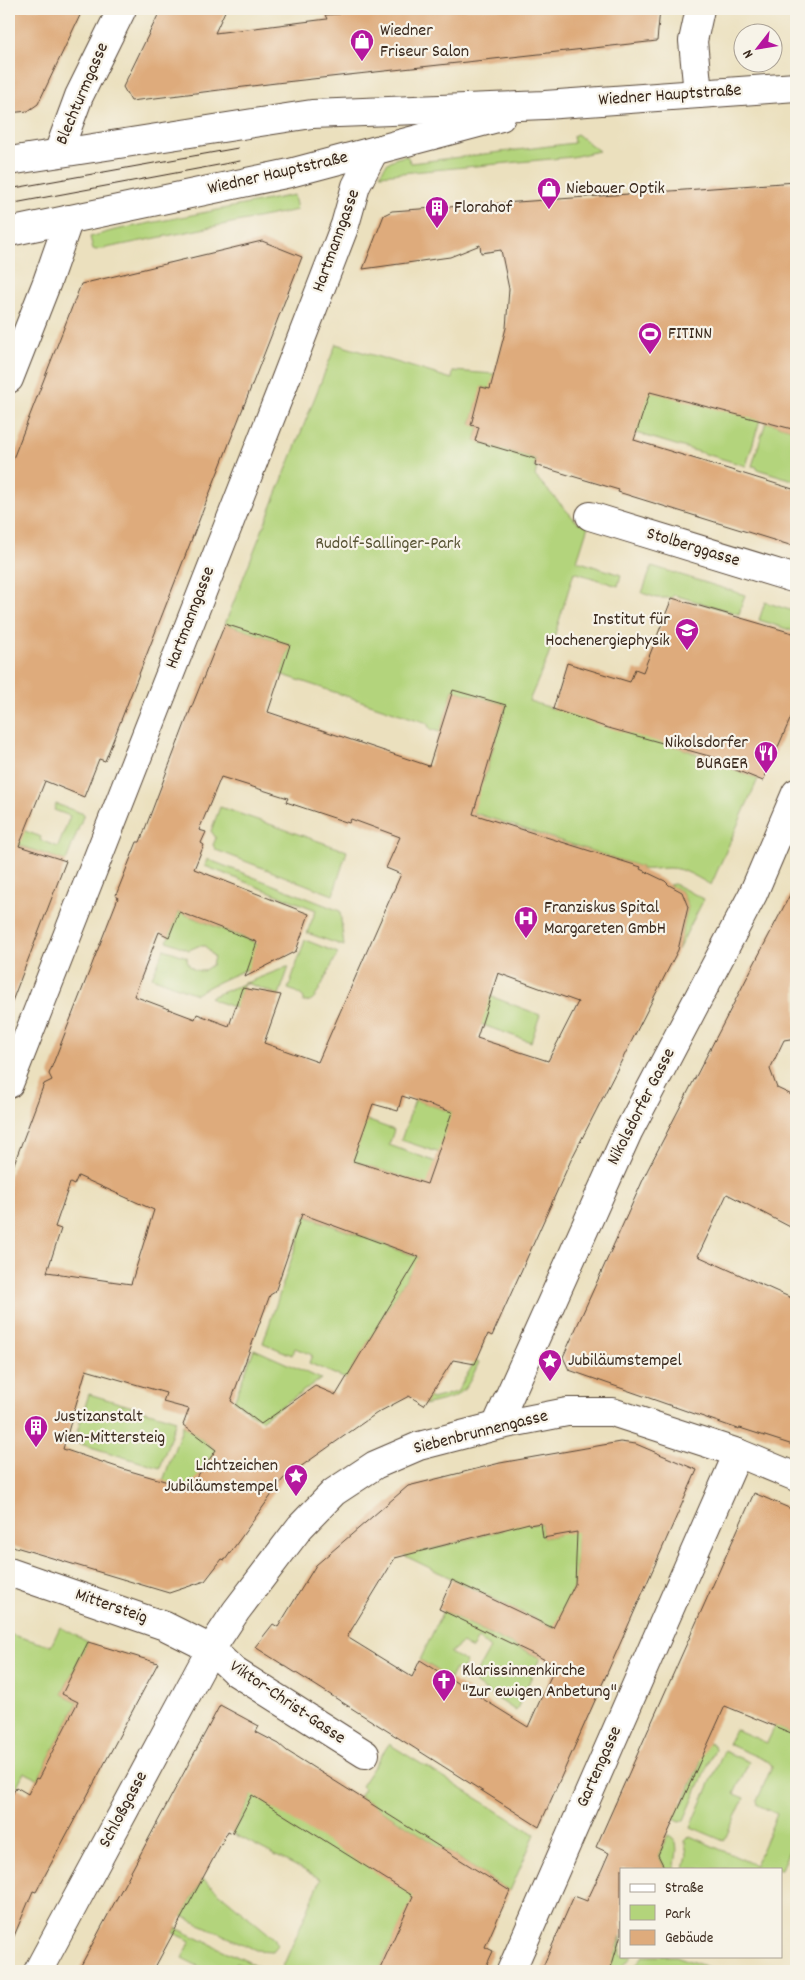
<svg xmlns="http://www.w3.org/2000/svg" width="805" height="1980" font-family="Dekko,sans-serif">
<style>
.green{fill:#b3d47b;stroke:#777f4c}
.building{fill:#deab7c;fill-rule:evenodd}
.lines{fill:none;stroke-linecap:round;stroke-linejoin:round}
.minor-casing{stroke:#554536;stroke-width:30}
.major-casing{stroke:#554536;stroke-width:30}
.minor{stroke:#fff;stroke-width:28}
.major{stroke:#fff;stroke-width:28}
.tram{stroke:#3b2a1e;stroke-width:1}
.labels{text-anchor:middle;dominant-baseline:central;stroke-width:4.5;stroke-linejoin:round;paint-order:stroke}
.poi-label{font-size:18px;fill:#3b2a1e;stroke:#f7f3e8;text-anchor:start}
.street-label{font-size:18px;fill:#3b2a1e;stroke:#f7f3e8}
.park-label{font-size:18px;fill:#595435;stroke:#f7f3e8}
</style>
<rect width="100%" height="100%" fill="#f7f3e8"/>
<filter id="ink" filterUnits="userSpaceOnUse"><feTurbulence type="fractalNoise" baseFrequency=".02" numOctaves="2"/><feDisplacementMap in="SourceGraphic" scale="10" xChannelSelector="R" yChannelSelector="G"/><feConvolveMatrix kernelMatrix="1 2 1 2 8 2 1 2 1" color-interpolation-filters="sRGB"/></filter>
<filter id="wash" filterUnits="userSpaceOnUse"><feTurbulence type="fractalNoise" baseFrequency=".0096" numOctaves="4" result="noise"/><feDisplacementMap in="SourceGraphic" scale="20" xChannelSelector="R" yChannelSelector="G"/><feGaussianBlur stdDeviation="1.12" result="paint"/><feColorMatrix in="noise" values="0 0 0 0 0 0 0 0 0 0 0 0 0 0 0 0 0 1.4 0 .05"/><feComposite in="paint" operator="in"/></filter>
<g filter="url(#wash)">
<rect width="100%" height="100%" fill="#ebe0be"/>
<g class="green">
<path d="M577,134L599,151L572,157L380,175C386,161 393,158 407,156L411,163L574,143L573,136Z"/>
<path d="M294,195L297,210L96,250L93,249L90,237L115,230Z"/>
<path d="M336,344L452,379L453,371L620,383L760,420L746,466L482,387L471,424L479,427L475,441L536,459L534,467H537L535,476L577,522L588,526L577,561L621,575L618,586L574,572L548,657L529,701L684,749L758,779L711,885C698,878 684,868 669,868C659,868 651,870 640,869L641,867L450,805L483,782L506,705L453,690L440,732L430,729L427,723L280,674L290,645L225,624Z"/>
<path d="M766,422L796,430V481L757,469V467L752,466Z"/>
<path d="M652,566L745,595L739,614L674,595L671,598H657L642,593Z"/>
<path d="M765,602L796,612V632L759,620Z"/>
<path d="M56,804L84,814L66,861L9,842V835L12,826L41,837L40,840L58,847L70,816L54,810Z"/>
<path d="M220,807L347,851L333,895L216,850L213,845L216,838L211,831Z"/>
<path d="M207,859L340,911L344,946L307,933L316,910L205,866Z"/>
<path d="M674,884L704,899L678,950L688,907L682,892L669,885Z"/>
<path d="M179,912L254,942L256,945L287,956C255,965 225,977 196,994L152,977L164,949L187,957C187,967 194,971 203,971L212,965L214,957L205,946H198L189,950L167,941Z"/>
<path d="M305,940L338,953L317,994C313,1000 310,1002 303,1002L304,998L297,992L288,989Z"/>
<path d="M287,967H289L279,995L244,982L238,1000L270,1020L213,1000L210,997Z"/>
<path d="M490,996L540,1015L531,1042L480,1024Z"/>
<path d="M415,1100L484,1123L470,1163L401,1140Z"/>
<path d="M358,1117L394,1130L389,1145L442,1164L435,1187L353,1161Z"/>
<path d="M306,1216L431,1262L410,1272L346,1379L309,1363L312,1355L295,1348L292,1355L263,1343Z"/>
<path d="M254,1349L321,1379L261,1420L234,1401Z"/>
<path d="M475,1361L479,1362C463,1398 461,1396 424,1405L429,1397L432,1399L457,1392Z"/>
<path d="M89,1394L176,1420L160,1468L74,1442Z"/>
<path d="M183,1425L226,1458L201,1490L192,1484L178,1502L163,1481Z"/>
<path d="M579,1510L575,1584L554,1628L399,1553L422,1544L424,1551L503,1530L502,1524L527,1519L530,1525L541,1523L543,1538L559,1535Z"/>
<path d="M443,1611L540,1658L516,1711L476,1684L474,1679L475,1675L490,1648L478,1638L472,1649L462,1643L450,1653L466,1662L461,1672L455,1669L450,1678L442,1673L435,1675L437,1670L420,1660Z"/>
<path d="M60,1627L88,1642L62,1694L78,1702L38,1779L24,1772L9,1802V1634L51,1646Z"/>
<path d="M775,1726L796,1735V1835L781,1869H684L687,1856L685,1841L690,1836L755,1865L777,1814L758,1805L757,1801L772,1766L769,1762L728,1744L735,1729L767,1743Z"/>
<path d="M702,1741L714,1745L715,1749L684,1820L680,1822L668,1816L676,1799L683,1803L701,1761L694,1757Z"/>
<path d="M389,1744L535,1834L510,1891L359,1796L364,1789L361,1786Z"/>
<path d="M724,1751L749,1762L734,1794L744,1798L724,1841L691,1827Z"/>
<path d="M255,1789L432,1908L407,1911L379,1971H281L321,1879L232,1833Z"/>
<path d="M668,1835C681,1840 676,1855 675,1866L674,1869H662L663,1865L658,1855Z"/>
<path d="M203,1879L275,1939L277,1945L272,1951L256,1950L182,1916Z"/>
<path d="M176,1928L268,1971H246L247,1968L236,1963L232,1970L235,1971H208L182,1958L191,1941L174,1933Z"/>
<path d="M621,1936V1956H632L619,1971H606L600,1969L615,1955Z"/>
<path d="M643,1956H676L719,1971H631Z"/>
</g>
<g id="blocks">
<g class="building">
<path d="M9,9H83L38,104L28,111L9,113Z"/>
<path d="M161,9H226L215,33L327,19L325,15L340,14L342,9H660L657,41L276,83L131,101L123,87Z"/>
<path d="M796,182V430L650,392L634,440L796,490V547L618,492L619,490L535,465L536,459L475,441L479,427L471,425L481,387L490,389L506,328L509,289L501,250L481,253L480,245L450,257L363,269L384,215L392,211Z"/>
<path d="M262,241L302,257L105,761L99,759L84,797L45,781L19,846L66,861L11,1004H9V469L81,284Z"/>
<path d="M672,598L796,634V706L763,781L714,761L716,758L605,727L553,709L567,663L630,682L635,669L643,672Z"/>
<path d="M225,624L290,645L268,712L429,766L453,690L506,705L473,814L641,867L640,869L665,881L669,885L682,892L688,907L678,950L571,1160L492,1336L488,1334L475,1364L453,1360L424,1405L409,1396L377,1413L283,1479L225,1560L222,1559L205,1581L169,1593L9,1545V1177L44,1084L52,1080L49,1074L118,898L116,895L137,842H140L186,721ZM221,777L288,798L286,802L349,823L351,819L400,837L386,868L401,874L318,1062L264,1043L281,995L242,988L229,1026L197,1014L195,1019L134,996L159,932L169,937L179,912L257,942L245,977L296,951L309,914L194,869L204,845L201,843L206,832L199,830ZM498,973L578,1002L548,1061L477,1038ZM402,1096L452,1112L427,1184L353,1161L373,1104L398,1111ZM78,1176L154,1210L131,1284L47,1272L61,1229L55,1227L70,1183L74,1185ZM302,1214L419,1257L336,1395L315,1386L261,1424L231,1401L270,1295L275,1292ZM86,1370L166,1393L163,1402L189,1409L183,1425L216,1450L189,1488L123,1469L63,1449Z"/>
<path d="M796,883V1038L784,1040L770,1069L777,1088L796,1097V1230L727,1194L698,1256L796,1300V1446L740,1428L738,1429L569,1370L563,1357L647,1171Z"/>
<path d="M620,1442L636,1444L697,1470L539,1827L255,1647L273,1624L278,1627L316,1565L408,1486L500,1463ZM529,1523V1525L541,1523L543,1538L577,1532L575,1584L553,1628L452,1580L439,1609L556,1665L528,1727L420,1660L412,1677L347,1637L395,1558Z"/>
<path d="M754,1493L796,1511V1735L725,1706L658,1855L665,1869H621V1934L610,1971H541L574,1896L587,1901L602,1869L609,1853L596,1847Z"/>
<path d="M88,1642L158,1663L36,1892L33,1891L9,1948V1802L16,1787L28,1794L36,1778L38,1779L78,1702L62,1694Z"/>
<path d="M220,1705L259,1726L256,1732L279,1744L287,1751L510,1891L485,1947L493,1951L484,1971H379L413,1896L252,1795L232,1833L228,1831L153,1971H78Z"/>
</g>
</g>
</g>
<g filter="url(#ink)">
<use href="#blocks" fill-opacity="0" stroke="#554536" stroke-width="1"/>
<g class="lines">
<g class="minor-casing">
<g id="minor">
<path d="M698,94L693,41L700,9"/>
<path d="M58,153L79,96L122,9"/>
<path d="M9,379L47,282L69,219"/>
<path d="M590,516L796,579"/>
<path d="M9,1084L283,386L345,225L356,186L373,153"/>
<path d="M496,1426L628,1132L753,894L796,793"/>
<path d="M9,1572L165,1626L211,1649L234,1671L365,1754"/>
<path d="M38,1971L211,1649L236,1611L300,1527L334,1492L375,1465L419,1446L496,1426L567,1412H612L738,1453L796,1477"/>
<path d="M511,1971L738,1453"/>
</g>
</g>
<g class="major-casing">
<g id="major">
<path d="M9,161L312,114L545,105L796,87"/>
<path d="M9,232L290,173L501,117"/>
</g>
</g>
<use href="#minor" class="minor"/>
<use href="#major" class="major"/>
<g class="tram">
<path d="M9,189L238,148"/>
<path d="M9,204L240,161"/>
</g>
</g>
</g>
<defs>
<g id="shop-pin" transform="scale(1.25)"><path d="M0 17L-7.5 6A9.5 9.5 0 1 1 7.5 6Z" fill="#b5179e" stroke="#f7f3e8"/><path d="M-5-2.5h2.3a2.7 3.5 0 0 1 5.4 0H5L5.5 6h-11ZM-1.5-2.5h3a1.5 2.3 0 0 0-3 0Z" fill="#fff"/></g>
<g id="building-pin" transform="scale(1.25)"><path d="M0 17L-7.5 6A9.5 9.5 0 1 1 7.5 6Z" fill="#b5179e" stroke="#f7f3e8"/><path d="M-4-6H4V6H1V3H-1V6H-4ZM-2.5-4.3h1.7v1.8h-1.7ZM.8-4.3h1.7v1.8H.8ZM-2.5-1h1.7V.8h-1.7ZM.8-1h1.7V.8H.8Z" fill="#fff"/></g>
<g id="stadium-pin" transform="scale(1.25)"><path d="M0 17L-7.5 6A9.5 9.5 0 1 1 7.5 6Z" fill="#b5179e" stroke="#f7f3e8"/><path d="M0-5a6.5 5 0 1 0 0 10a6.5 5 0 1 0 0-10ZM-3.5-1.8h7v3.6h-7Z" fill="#fff"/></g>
<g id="university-pin" transform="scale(1.25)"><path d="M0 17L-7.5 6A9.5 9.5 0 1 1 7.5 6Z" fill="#b5179e" stroke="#f7f3e8"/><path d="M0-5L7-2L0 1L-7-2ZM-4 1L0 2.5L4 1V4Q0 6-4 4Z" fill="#fff"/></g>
<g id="restaurant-pin" transform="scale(1.25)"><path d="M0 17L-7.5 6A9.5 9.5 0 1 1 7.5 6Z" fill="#b5179e" stroke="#f7f3e8"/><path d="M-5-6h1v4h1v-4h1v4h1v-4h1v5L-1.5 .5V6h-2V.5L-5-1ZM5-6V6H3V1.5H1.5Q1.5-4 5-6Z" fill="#fff"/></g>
<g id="hospital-pin" transform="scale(1.25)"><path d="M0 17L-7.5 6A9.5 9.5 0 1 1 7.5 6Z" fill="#b5179e" stroke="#f7f3e8"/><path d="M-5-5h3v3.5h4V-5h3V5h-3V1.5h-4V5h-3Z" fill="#fff"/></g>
<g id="sight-pin" transform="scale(1.25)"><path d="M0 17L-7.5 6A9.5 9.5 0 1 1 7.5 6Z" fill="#b5179e" stroke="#f7f3e8"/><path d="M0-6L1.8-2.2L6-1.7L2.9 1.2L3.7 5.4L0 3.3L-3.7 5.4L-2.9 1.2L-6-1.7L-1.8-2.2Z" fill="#fff"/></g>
<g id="church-pin" transform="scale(1.25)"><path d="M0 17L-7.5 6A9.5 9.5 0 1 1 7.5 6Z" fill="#b5179e" stroke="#f7f3e8"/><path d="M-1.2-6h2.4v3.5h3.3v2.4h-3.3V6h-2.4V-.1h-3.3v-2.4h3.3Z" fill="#fff"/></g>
</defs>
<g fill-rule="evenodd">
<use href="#shop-pin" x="362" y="41"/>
<use href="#shop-pin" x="549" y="189"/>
<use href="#building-pin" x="437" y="208"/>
<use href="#stadium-pin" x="650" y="334"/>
<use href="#university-pin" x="687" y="630"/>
<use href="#restaurant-pin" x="766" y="753"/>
<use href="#hospital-pin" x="526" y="918"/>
<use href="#sight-pin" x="550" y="1361"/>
<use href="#building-pin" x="36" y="1427"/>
<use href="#sight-pin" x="296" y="1476"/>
<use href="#church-pin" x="444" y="1681"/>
</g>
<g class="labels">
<g class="poi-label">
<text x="380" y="31">Wiedner<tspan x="380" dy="21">Friseur Salon</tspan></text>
<text x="566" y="189">Niebauer Optik</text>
<text x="454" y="208">Florahof</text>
<text x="668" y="334">FITINN</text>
<text x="670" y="620" text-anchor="end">Institut für<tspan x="670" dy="21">Hochenergiephysik</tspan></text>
<text x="748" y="743" text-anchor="end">Nikolsdorfer<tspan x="748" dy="21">BURGER</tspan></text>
<text x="544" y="908">Franziskus Spital<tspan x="544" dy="21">Margareten GmbH</tspan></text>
<text x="568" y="1361">Jubiläumstempel</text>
<text x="54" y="1417">Justizanstalt<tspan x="54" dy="21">Wien-Mittersteig</tspan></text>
<text x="278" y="1466" text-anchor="end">Lichtzeichen<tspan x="278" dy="21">Jubiläumstempel</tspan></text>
<text x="462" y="1671">Klarissinnenkirche<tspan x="462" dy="21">"Zur ewigen Anbetung"</tspan></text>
</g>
<g class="street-label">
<text transform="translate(83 94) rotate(-67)">Blechturmgasse</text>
<text transform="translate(670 96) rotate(-4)">Wiedner Hauptstraße</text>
<text transform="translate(278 174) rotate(-13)">Wiedner Hauptstraße</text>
<text transform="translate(337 241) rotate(-70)">Hartmanngasse</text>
<text transform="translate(693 548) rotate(17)">Stolberggasse</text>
<text transform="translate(191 618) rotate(-69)">Hartmanngasse</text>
<text transform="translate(642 1107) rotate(-63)">Nikolsdorfer Gasse</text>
<text transform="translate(481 1433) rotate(-14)">Siebenbrunnengasse</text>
<text transform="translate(111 1607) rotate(19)">Mittersteig</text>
<text transform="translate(287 1703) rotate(34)">Viktor-Christ-Gasse</text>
<text transform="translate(600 1767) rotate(-66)">Gartengasse</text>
<text transform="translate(124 1810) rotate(-62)">Schloßgasse</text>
</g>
<g class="park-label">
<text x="388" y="544">Rudolf-Sallinger-Park</text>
</g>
</g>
<rect width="805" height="1980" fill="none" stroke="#f7f3e8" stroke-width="30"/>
<rect x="620" y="1868" width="162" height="90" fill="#f7f3e8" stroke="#aca397"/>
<rect x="630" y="1884" width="25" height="8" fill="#ffffff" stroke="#aca397"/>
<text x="665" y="1892" font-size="15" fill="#3b2a1e">Straße</text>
<rect x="630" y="1905" width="25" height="15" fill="#b3d47b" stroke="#aca397"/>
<text x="665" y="1918" font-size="15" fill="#3b2a1e">Park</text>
<rect x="630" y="1930" width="25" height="15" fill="#deab7c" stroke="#aca397"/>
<text x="665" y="1942" font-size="15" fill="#3b2a1e">Gebäude</text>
<g transform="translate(758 48) rotate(239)"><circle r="24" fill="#f7f3e8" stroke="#aca397"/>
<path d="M0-4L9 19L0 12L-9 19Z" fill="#b5179e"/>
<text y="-8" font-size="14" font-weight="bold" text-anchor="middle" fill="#3b2a1e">N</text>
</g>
</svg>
